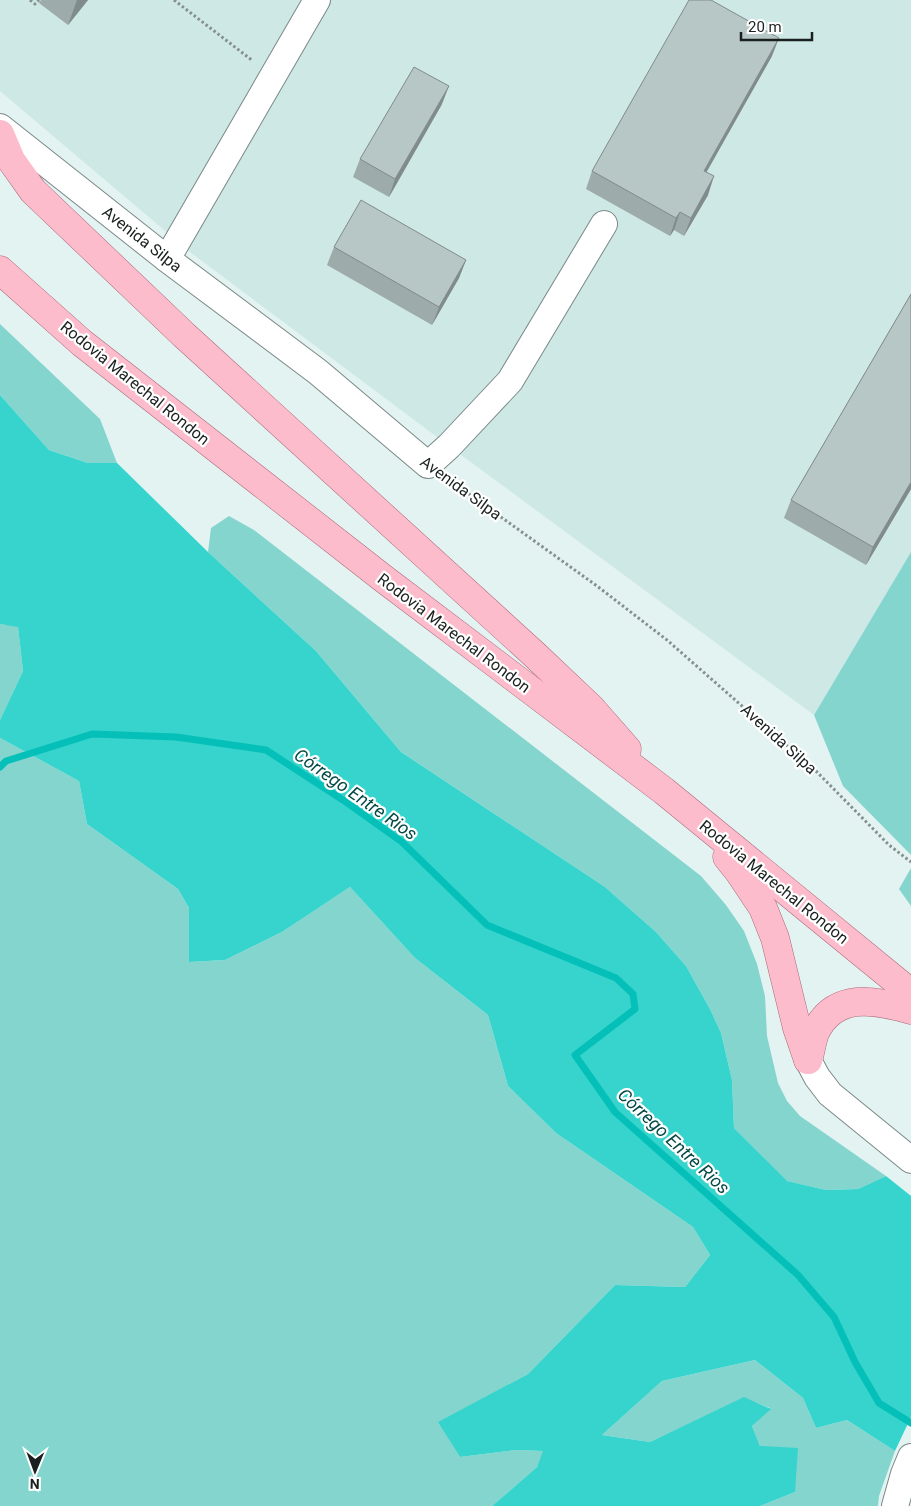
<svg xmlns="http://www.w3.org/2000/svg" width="911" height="1506" font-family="Roboto,sans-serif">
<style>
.built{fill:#cee8e5}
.green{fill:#85d5cf}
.forest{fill:#36d4cc}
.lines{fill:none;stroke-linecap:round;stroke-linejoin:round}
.stream{stroke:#04c0b9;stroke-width:7}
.minor-casing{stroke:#7a8987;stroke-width:28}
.major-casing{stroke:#ac6879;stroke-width:29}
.path{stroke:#85908f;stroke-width:3;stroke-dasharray:2.5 2.5;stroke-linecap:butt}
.minor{stroke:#fff;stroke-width:26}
.major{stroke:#fdbccc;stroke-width:28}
.wall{fill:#9dabaa}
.shaded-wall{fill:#808b8b}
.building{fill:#b7c7c6;stroke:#808b8b}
.labels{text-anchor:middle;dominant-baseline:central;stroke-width:4.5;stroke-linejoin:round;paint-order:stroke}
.street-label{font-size:16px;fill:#1a201f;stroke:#fff}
.water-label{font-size:18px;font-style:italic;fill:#044a47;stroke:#fff}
</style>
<rect width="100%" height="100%" fill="#e3f3f2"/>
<path class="built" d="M0,0H911V552L814,715L449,446L190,252L0,91Z"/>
<g class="green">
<path d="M0,324L100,419L117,463H88L49,450L0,395Z"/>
<path d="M229,516L254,530L701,876L726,905L744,931L757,964L765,996L767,1036L778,1083L787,1101L800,1116L886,1176L858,1189L826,1190L786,1181L734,1128L732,1080L721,1033L710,1009L686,966L656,932L605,887L401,752L316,651L208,552L211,528Z"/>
<path d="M911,552V855L843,786L814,715Z"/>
<path d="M0,624L18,626L23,671L0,720Z"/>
<path d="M0,738L79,781L87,824L178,889L189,908V962L225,960L282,932L350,887L415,958L488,1015L508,1086L556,1133L693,1227L710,1255L685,1287L615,1285L528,1374L439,1422L460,1457L516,1450L544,1451L537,1467L492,1506H0Z"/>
<path d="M911,868V906L899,889Z"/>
<path d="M755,1360L803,1398L816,1428L847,1420L895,1451L879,1496L878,1506H760L795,1492L760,1446L752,1426L770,1408L744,1398L650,1442L602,1435L662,1381Z"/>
</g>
<path class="forest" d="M0,395L49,450L88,463H117L208,552L316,651L401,752L605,887L656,932L686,966L710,1009L721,1033L732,1080L734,1128L787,1181L826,1190L858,1189L886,1176L911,1196V1417L895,1451L847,1420L816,1428L803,1398L755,1360L662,1381L602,1435L650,1442L744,1397L771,1409L752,1426L760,1446L798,1448L795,1492L760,1506H492L537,1467L543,1451L516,1450L460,1457L438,1422L528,1374L615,1285L685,1287L710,1255L693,1227L556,1133L508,1086L488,1015L415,958L350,887L282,932L225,960L189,962V908L178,889L87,824L79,781L0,738V720L23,671L18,627L0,624Z"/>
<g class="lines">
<path class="stream" d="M0,767L6,761L92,734L176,737L266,750L343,800L402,842L487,925L616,978L633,994L635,1009L575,1055L615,1112L798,1275L834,1317L855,1362L879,1403L911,1423"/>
<g class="minor-casing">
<g id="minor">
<path d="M0,127L167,259L318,372L428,465L449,446L510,381L604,224"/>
<path d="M167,259L317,0"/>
<path d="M808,1060L817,1077L830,1094L911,1160"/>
<path d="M895,1506L904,1474L911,1457"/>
</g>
</g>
<g class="major-casing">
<g id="major">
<path d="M0,134L11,160L33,191L184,335L535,655L591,708L627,749"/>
<path d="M0,270L82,343L384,579L664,791L911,993"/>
<path d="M727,857L739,872L763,908L775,938L797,1028L808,1060"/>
<path d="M808,1060C811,1051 812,1041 815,1033C834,991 876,1000 911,1010"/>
</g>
</g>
<g class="path">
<path d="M30,0L35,4L39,0"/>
<path d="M174,0L253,61"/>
<path d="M448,479L597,586L667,640L817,772L889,845L911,862"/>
</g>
<use href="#minor" class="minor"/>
<use href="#major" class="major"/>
</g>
<g class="wall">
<path d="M41,0H88L68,25L39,3Z"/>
<path d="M772,56L706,172L708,195L684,236L674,230L670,236L586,189L592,171Z"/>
<path d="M442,104L389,197L353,177L360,159Z"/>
<path d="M334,247L466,260L459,278L432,325L327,265Z"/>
<path d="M911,294V489L866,565L784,518L791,500Z"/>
</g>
<g class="shaded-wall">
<path d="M77,0H88L68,25Z"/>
<path d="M779,38L772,56L697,189L704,171Z"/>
<path d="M449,86L442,104L389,197L395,179Z"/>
<path d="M714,176L708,195L684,236L691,218Z"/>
<path d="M680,212L674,230L670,236L676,218Z"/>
<path d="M466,260L459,278L432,325L439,307Z"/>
<path d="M911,482V489L866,565L873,547Z"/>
</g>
<g class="building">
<path d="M689,0H711L779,38L704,171L714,176L691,218L680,212L676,218L592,171Z"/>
<path d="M414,67L449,86L395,179L360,159Z"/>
<path d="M361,200L466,260L439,307L334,247Z"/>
<path d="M911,294V482L873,547L791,500Z"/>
</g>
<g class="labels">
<g class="street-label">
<text transform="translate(142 239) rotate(38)">Avenida Silpa</text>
<text transform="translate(135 383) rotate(39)">Rodovia Marechal Rondon</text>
<text transform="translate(461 488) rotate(36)">Avenida Silpa</text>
<text transform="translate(454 633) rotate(37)">Rodovia Marechal Rondon</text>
<text transform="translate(779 739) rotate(42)">Avenida Silpa</text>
<text transform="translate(774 882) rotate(39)">Rodovia Marechal Rondon</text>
</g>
<g class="water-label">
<text transform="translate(356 794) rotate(35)">Córrego Entre Rios</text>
<text transform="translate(674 1141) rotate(43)">Córrego Entre Rios</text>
</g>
</g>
<g transform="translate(35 1471) rotate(181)" stroke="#ffffff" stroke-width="4" paint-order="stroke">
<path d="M0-4L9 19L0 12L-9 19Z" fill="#1a201f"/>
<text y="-8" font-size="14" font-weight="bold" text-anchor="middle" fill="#1a201f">N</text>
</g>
<path d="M741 32v8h71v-8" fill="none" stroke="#1a201f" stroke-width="2.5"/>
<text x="748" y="32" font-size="15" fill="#1a201f" stroke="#ffffff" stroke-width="4" paint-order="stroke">20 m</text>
</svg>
